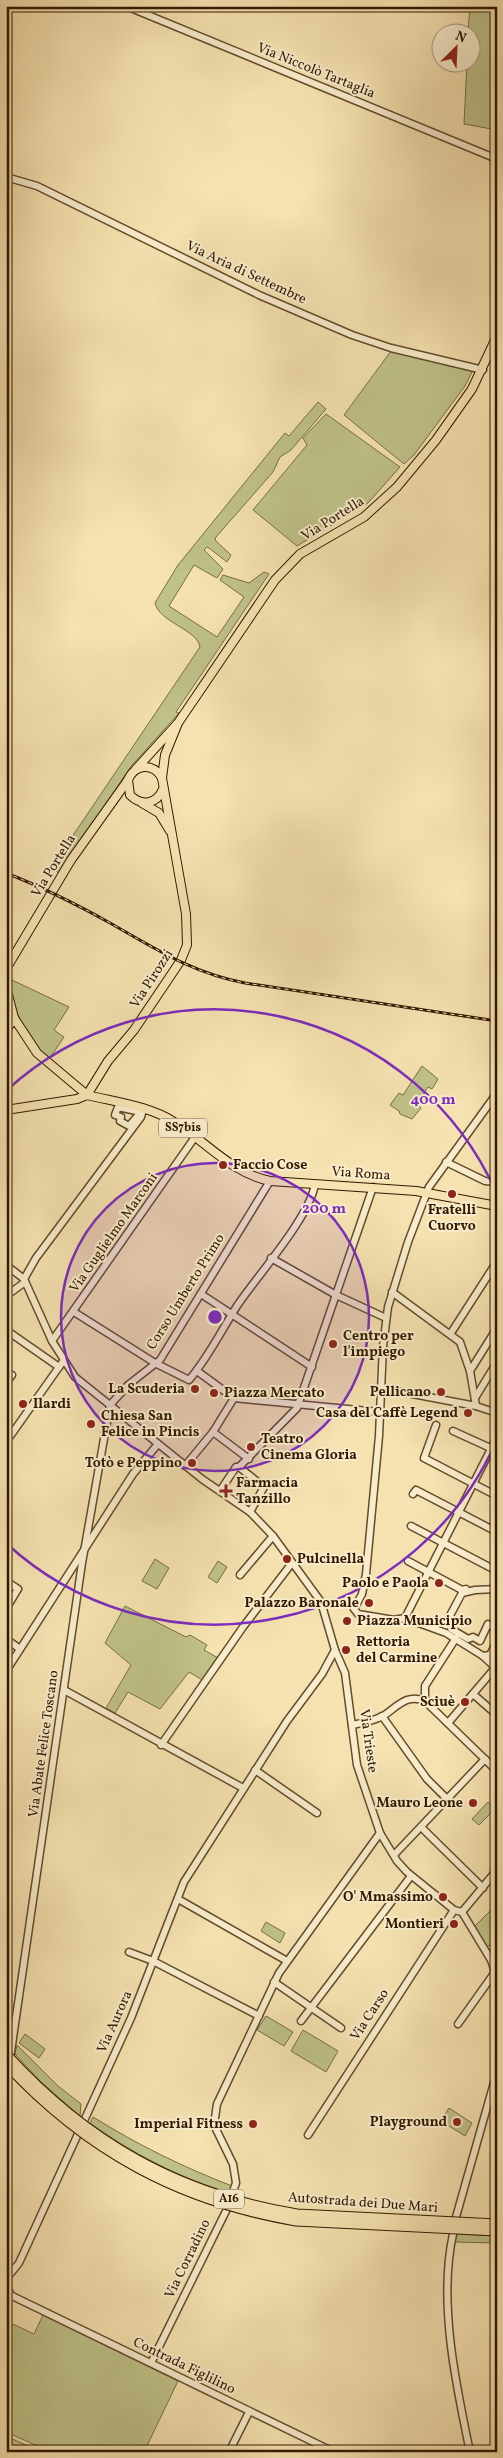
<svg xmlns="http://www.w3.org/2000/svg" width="503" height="2458" font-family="Vollkorn,serif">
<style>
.green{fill:#bfc289;stroke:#786e44}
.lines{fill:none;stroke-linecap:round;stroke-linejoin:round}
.minor-casing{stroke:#634b2c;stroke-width:9}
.major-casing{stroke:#321900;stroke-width:10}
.minor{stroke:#f8eccc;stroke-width:6}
.major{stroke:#f5e2b0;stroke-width:8}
.rail-casing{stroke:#321900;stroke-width:3}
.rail{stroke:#f8eccc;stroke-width:1;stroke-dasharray:4;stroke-linecap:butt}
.highway-bridge-casing{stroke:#321900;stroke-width:11;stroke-linecap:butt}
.highway-bridge{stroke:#f5e2b0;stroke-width:9}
.ring{fill:none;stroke:#7b2cbf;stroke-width:2.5}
.poi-dot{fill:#8f2418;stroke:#f8eccc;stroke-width:2}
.labels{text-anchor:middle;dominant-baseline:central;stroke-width:4;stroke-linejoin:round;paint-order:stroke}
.shield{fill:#f8eccc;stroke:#6d583d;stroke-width:1}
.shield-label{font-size:12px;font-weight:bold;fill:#321900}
.street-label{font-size:14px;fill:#321900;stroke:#f8eccc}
.poi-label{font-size:14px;font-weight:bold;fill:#321900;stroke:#f8eccc;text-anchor:end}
.centre{fill:#7b2cbf;stroke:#f8eccc;stroke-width:2.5}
.ring-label{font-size:15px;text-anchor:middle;font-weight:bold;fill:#7b2cbf;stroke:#f8eccc;stroke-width:4;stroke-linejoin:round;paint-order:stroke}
</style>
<rect width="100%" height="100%" fill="#f5e2b0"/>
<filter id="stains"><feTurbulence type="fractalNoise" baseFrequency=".004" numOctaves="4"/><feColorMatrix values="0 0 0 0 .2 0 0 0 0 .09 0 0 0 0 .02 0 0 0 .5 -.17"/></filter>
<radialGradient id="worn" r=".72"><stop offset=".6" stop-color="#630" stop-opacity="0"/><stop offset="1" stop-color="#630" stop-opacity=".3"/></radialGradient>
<g class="green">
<path d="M470,6H497V130L464,124L467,63L470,62V32H468Z"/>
<path d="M391,351L473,370L465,386L414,455L404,464L344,415Z"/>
<path d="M318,402L326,409L291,450L280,457L273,472L216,537L215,540L231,555L227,562L209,548L207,547L204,550L223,569L217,578L194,565L169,606L217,637L244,597L220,580L223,575L249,583L264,572L269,574L176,712L179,713L132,765L59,873L51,868L200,647C198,630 159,622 155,603L178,565L285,433L289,436Z"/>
<path d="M326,414L400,467L368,503L297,546L253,510L307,445L303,438Z"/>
<path d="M12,980L69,1007L54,1030L64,1037L48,1061C32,1043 6,1004 12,980Z"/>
<path d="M422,1066L438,1079L432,1089L428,1087L417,1104L421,1108L412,1119L400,1114L399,1111L390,1105L399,1093L403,1095Z"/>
<path d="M155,1559L169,1568L157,1589L142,1581Z"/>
<path d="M218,1561L227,1567L217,1583L208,1577Z"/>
<path d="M125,1606L186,1637L190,1635L207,1645L204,1650L220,1659L204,1681L189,1672L160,1709L128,1692L115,1713L106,1708L131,1665L105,1643Z"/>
<path d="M488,1802L495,1809L479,1825L472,1819Z"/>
<path d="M497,1904V1942L486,1947L474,1927Z"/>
<path d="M266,1922L285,1933L280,1943L261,1931Z"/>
<path d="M266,2016L293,2032L284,2046L257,2030Z"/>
<path d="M303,2030L338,2051L326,2072L291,2051Z"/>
<path d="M25,2034L45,2049L39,2058L19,2043Z"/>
<path d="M17,2045L58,2086L81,2104L80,2116L40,2081L15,2054Z"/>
<path d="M449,2108L472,2123L465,2136L441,2121Z"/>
<path d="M93,2117C138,2145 183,2167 232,2186L230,2193C179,2178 132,2153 90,2123Z"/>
<path d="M457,2234L497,2236V2243L455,2242Z"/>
<path d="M43,2315L178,2381L144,2452H51L6,2432V2339L13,2324L34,2334Z"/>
<path d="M6,2436L41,2452H6Z"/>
</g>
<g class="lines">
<g class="minor-casing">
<g id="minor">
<path d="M126,6L497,159"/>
<path d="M6,177L37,186L259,295L352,335L391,348L483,370"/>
<path d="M497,1093L429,1187L408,1242L388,1307L383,1346L379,1436L366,1574L362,1594L354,1609L358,1614L394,1620L405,1618L446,1633L483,1656L497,1669"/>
<path d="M118,1107L141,1112L129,1126L120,1121L121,1117L115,1115Z"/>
<path d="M446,1162L485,1181L497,1182"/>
<path d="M271,1258L336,1295L386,1318"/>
<path d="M6,1265L24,1279L52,1341L75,1377L202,1479L250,1512L273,1536L321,1602L335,1650L345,1673L357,1765L380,1833L397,1861L407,1872L454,1910L462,1912"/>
<path d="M24,1279L36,1258L141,1117L143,1110"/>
<path d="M392,1292L460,1342L470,1371L476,1406"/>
<path d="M201,1294L312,1367"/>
<path d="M6,1296L25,1282"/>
<path d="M74,1312L155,1363L189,1380C208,1358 221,1331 237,1306C257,1276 310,1217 315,1184"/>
<path d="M6,1330L59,1367"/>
<path d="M451,1333L496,1263"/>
<path d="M52,1341L195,1137"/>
<path d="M197,1371L234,1398"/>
<path d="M470,1371L497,1328"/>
<path d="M6,1372L12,1375L6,1383"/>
<path d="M381,1388L476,1406L497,1413"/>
<path d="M475,1398L497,1362"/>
<path d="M436,1425L424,1458L497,1496"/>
<path d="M453,1431L497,1451"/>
<path d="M213,1432L249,1459"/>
<path d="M6,1442L64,1360"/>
<path d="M185,1466L213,1432L234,1398L379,1412"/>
<path d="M239,1467L264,1487L250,1512"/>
<path d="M220,1491L236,1467H239L297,1408L373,1187"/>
<path d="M413,1494L416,1490L497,1532"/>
<path d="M411,1526L497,1571"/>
<path d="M408,1561L462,1590L466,1589"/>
<path d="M240,1575L273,1536"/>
<path d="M6,1581L18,1589L6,1609"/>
<path d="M497,1589L475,1590L462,1593L445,1625L452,1626L451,1629L468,1639L473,1637L480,1641L488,1624L497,1629"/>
<path d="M405,1618L497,1437"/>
<path d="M6,1639L20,1649"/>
<path d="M483,1656L490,1655L497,1641"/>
<path d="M6,1671L133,1474L158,1444"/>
<path d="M64,1690L243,1788"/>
<path d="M473,1694L497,1715"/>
<path d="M425,1701V1686L456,1638"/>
<path d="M382,1716L427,1779L447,1799"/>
<path d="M448,1723L495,1668"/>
<path d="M352,1725C363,1723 373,1721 383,1716C397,1707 407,1693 425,1701L497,1771"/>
<path d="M161,1745L243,1627L292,1563"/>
<path d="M255,1770L317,1813"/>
<path d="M421,1827L483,1888"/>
<path d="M394,1855L485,1759"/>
<path d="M178,1899L287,1961"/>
<path d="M462,1912L491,1960L497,1977"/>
<path d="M462,1912L497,1870"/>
<path d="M129,1952L153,1961L259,2016"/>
<path d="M274,1982L341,2028"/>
<path d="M301,2021L411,1876"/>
<path d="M458,2024L495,1972"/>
<path d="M6,2086L82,1563L110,1405L128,1385L160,1360L270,1181"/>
<path d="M308,2135L454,1910"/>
<path d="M456,2217L497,2072"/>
<path d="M453,2234C438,2302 456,2385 470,2452"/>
<path d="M6,2279L19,2263L131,2018L184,1882L287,1721L322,1674L335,1650"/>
<path d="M6,2286L11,2295"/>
<path d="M6,2293L334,2452"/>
<path d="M151,2363L226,2211L236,2183L233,2164L214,2125L217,2104L279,1973L380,1833"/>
<path d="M229,2452L249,2412"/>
</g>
</g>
<g class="major-casing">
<g id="major">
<path d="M136,769L177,724"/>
<path d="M162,778L165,755L178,723L275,580L300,554L364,517L397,487L436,440L472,389L497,336"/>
<path d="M142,803L159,813L170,831"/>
<path d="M6,969L71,860L128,780"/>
<path d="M6,987L14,1018L37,1053L87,1095"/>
<path d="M6,1031L14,1018"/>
<path d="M87,1095L108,1061L134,1030L167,981L181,960L187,945L186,914L162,778C154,763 135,763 128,780L130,795C142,807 157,804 163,789"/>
<path d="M6,1110L77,1099L87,1095C115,1102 150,1106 174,1122C207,1142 231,1173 270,1181L416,1191L497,1206"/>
</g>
</g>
<use href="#minor" class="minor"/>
<use href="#major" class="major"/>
<g class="rail-casing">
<path id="rail" d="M6,873C42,887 76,904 110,923C156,949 192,973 245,983L497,1021"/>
</g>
<use href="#rail" class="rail"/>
<g class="highway-bridge-casing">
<g id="highway-bridge">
<path d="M6,2054C87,2143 178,2194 297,2214L497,2224"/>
<path d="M6,2064C87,2151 179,2201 296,2221L497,2231"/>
</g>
</g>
<use href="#highway-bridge" class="highway-bridge"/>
</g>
<circle cx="215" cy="1317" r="154" fill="#7b2cbf" fill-opacity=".12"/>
<g class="ring">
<circle cx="215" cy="1317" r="154"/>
<path d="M496 1442A308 308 0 0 1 7 1544M7 1090A308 308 0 0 1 496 1192"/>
</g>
<g class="poi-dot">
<circle cx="223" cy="1165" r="5"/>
<circle cx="452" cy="1194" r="5"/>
<circle cx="333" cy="1344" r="5"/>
<circle cx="195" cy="1389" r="5"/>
<circle cx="441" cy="1392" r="5"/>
<circle cx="214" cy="1393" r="5"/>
<circle cx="23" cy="1404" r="5"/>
<circle cx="468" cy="1413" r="5"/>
<circle cx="91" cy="1424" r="5"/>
<circle cx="251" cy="1447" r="5"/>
<circle cx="192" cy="1463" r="5"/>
<path d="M223.5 1483.5h5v5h5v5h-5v5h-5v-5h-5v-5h5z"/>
<circle cx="287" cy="1559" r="5"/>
<circle cx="439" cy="1583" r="5"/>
<circle cx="369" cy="1603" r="5"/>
<circle cx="347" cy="1621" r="5"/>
<circle cx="346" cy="1650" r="5"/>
<circle cx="465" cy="1702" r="5"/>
<circle cx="473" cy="1803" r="5"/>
<circle cx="443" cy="1897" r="5"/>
<circle cx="454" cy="1924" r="5"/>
<circle cx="457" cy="2122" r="5"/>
<circle cx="253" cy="2124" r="5"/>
</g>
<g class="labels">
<g class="shield">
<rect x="159" y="1118.5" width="48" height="19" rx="4"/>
<rect x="214" y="2189.5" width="30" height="19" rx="4"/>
</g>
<g class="shield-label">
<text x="183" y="1128">SS7bis</text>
<text x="229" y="2199">A16</text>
</g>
<g class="street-label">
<text transform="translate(316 71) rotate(22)">Via Niccolò Tartaglia</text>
<text transform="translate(246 273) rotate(25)">Via Aria di Settembre</text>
<text transform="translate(333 519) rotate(-32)">Via Portella</text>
<text transform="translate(54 866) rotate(-58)">Via Portella</text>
<text transform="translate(152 979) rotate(-57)">Via Pirozzi</text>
<text transform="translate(361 1174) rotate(4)">Via Roma</text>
<text transform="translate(114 1233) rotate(-55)">Via Guglielmo Marconi</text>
<text transform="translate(186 1292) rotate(-58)">Corso Umberto Primo</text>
<text transform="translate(368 1741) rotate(82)">Via Trieste</text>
<text transform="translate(44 1744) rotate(-82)">Via Abate Felice Toscano</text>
<text transform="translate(370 2015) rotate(-57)">Via Carso</text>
<text transform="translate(115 2022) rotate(-66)">Via Aurora</text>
<text transform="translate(363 2203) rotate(4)">Autostrada dei Due Mari</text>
<text transform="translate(188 2259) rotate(-64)">Via Corradino</text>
<text transform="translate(184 2366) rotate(26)">Contrada Figlilino</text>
</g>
<g class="poi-label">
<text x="233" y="1165" text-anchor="start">Faccio Cose</text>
<text x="452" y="1210" text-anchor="middle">Fratelli<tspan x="452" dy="16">Cuorvo</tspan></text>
<text x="343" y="1336" text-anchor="start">Centro per<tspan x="343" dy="16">l'impiego</tspan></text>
<text x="185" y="1389">La Scuderia</text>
<text x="431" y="1392">Pellicano</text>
<text x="224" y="1393" text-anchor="start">Piazza Mercato</text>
<text x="33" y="1404" text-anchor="start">Ilardi</text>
<text x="458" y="1413">Casa del Caffè Legend</text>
<text x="101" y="1416" text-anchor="start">Chiesa San<tspan x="101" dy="16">Felice in Pincis</tspan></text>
<text x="261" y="1439" text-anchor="start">Teatro<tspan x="261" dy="16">Cinema Gloria</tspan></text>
<text x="182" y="1463">Totò e Peppino</text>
<text x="236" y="1483" text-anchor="start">Farmacia<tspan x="236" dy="16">Tanzillo</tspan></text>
<text x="297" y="1559" text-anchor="start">Pulcinella</text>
<text x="429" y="1583">Paolo e Paola</text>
<text x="359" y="1603">Palazzo Baronale</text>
<text x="357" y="1621" text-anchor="start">Piazza Municipio</text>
<text x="356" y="1642" text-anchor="start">Rettoria<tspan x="356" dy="16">del Carmine</tspan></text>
<text x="455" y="1702">Sciuè</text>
<text x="463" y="1803">Mauro Leone</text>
<text x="433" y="1897">O' Mmassimo</text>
<text x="444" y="1924">Montieri</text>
<text x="447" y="2122">Playground</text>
<text x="243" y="2124">Imperial Fitness</text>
</g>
</g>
<circle cx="215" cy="1317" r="8" class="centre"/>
<g class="ring-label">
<text x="433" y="1104">400 m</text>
<text x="324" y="1213">200 m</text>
</g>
<rect width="503" height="2458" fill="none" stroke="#f5e2b0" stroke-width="25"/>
<rect x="8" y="8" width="488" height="2443" fill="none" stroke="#321900" stroke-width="2.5"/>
<rect x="12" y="12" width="478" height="2433" fill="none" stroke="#321900"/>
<g transform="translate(456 48) rotate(24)"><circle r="24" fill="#f8eccc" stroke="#a9987a"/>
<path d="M0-4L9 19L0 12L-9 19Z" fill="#8f2418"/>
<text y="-8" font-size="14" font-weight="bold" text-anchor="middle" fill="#321900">N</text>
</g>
<rect width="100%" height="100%" filter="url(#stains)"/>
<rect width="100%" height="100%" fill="url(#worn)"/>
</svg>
